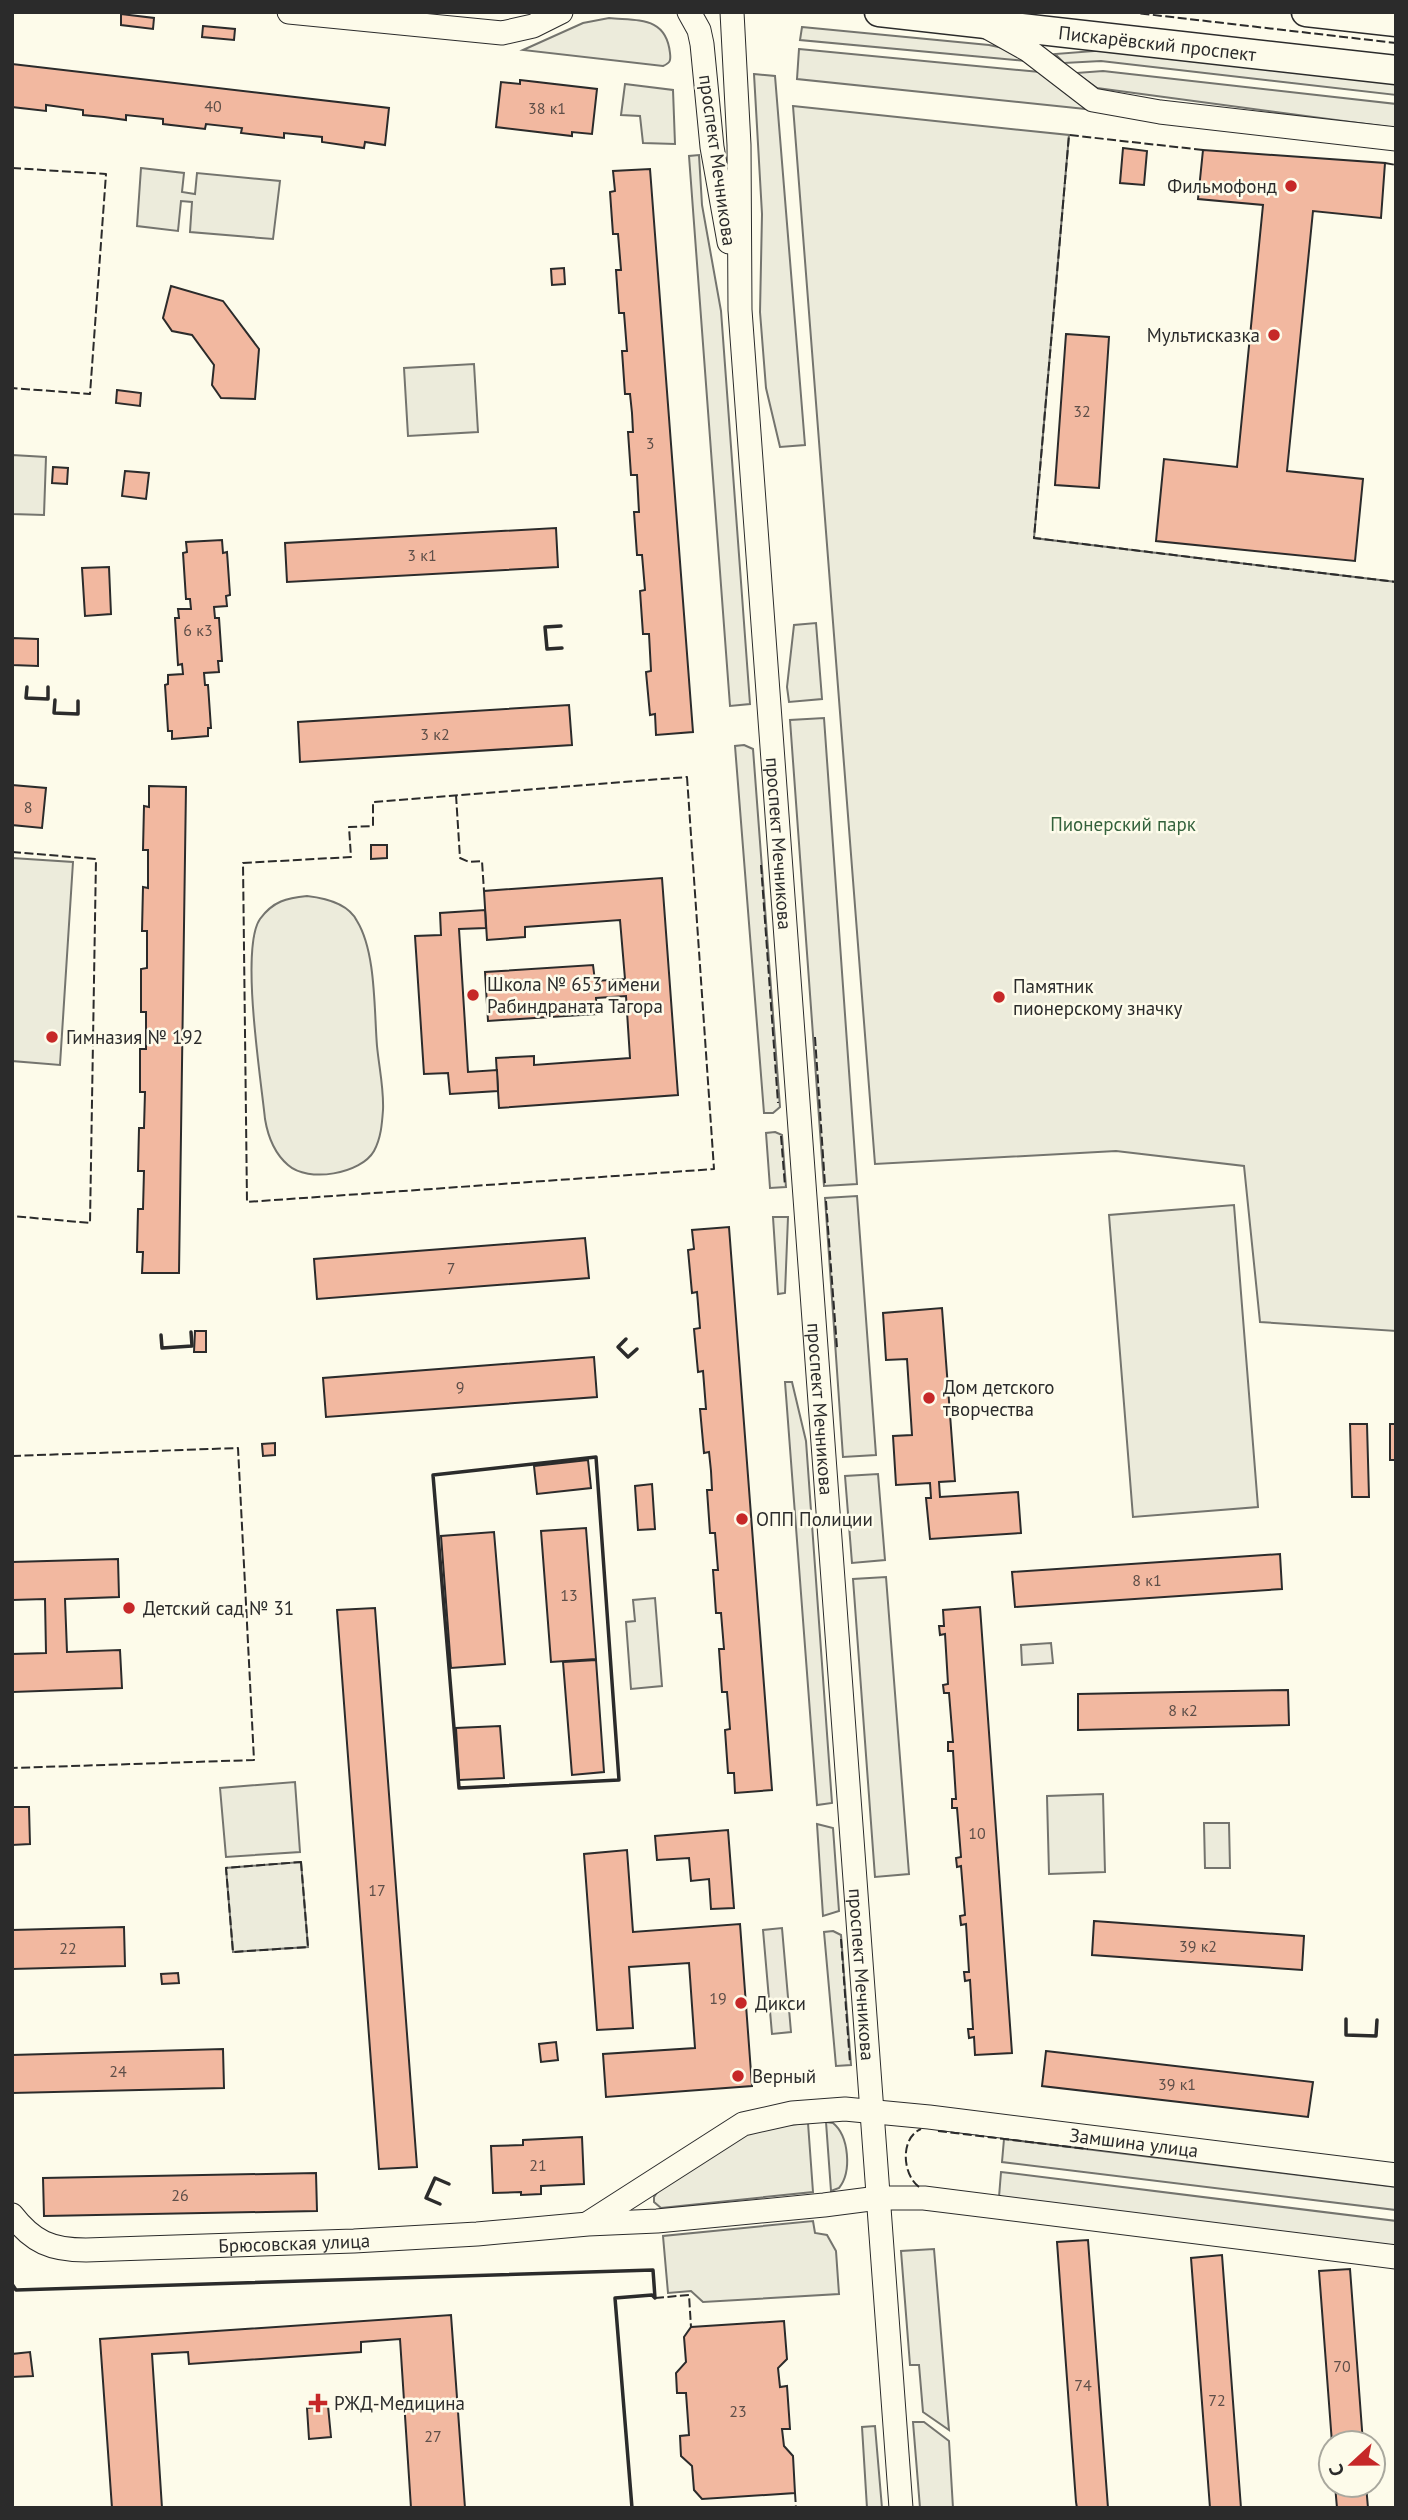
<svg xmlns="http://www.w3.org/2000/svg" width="1408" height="2520" font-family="'PT Sans',sans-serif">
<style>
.green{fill:#ecebdb;stroke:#74746e;stroke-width:2}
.parking{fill:#eceadb;stroke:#74746e;stroke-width:2}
.building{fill:#f2b8a0;stroke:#2b2b2b;stroke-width:2}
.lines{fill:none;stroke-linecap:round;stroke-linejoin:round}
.minor-casing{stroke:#2b2b2b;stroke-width:25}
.major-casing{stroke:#2b2b2b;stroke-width:31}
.minor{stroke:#fdfbea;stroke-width:23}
.major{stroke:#fdfbea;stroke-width:28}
.fence{stroke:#2b2b2b;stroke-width:2;stroke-dasharray:9 3.5;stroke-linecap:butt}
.wall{stroke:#2b2b2b;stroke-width:3.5}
.poi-dot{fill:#c62828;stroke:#fdfbea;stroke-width:2.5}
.labels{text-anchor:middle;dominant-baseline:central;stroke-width:5;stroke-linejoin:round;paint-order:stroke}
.number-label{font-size:16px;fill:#5d4e48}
.street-label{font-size:19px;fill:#2b2b2b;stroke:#fdfbea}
.poi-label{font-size:19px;fill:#2b2b2b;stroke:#fdfbea;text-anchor:start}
.park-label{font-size:19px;fill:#34623c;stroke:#fdfbea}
</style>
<rect width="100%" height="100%" fill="#fdfbea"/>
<g class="green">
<path d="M609,18C638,21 666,16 670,53C671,61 670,63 663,66L523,50L583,23Z"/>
<path d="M802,27L989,45L1003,48L1026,61L800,40Z"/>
<path d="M799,49L1040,72L1095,110L797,79Z"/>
<path d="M1107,50L1396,82V95L1101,61L1064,63L1055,54Z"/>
<path d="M1103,71L1396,104V128L1097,88L1076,73Z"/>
<path d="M754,74L775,76L805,445L780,447L766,388L760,312L762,214Z"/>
<path d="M625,84L673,90L675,144L643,143L640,116L621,115Z"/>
<path d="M793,106L1069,135L1034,538L1396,582V1331L1260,1322L1244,1166L1116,1151L875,1164Z"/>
<path d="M699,155L702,205L721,311L750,704L730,706L689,156Z"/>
<path d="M141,168L184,173L182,192L195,194L197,173L280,181L273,239L190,232L192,202L181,201L178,231L137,226Z"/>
<path d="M474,364L478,432L408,436L404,368Z"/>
<path d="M12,455L46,457L44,515L12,514Z"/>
<path d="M816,623L822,699L789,702L787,687L794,625Z"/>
<path d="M824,718L857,1184L824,1186L790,720Z"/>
<path d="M744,745L753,749L780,1107L773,1113H764L735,746Z"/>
<path d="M12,858L73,862L60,1065L12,1061Z"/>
<path d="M307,896C325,898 348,903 357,921C376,952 374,1009 377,1046C379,1067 384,1089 383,1110C382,1124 381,1138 374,1151C361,1174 308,1183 288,1165C274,1153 268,1137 265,1119C261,1079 240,948 260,919C273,901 287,898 307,896Z"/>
<path d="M775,1132L782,1135L786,1187L770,1188L766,1133Z"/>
<path d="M857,1196L876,1455L843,1457L825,1198Z"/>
<path d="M1234,1205L1258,1507L1133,1517L1109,1215Z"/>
<path d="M773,1217H788L785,1293L778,1294Z"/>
<path d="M785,1382H792L806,1441L832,1803L817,1805Z"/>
<path d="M878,1474L885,1560L852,1563L845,1476Z"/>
<path d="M886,1577L909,1874L875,1877L853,1579Z"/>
<path d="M655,1598L662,1686L631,1689L626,1622L635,1621L633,1600Z"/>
<path d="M295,1782L300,1852L226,1857L220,1788Z"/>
<path d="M1103,1794L1105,1872L1049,1874L1047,1796Z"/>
<path d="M1204,1823H1229L1230,1868H1205Z"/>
<path d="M817,1824L833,1828L839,1911L823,1916Z"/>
<path d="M301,1862L308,1947L233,1952L226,1868Z"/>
<path d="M833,1931L841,1935L851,2065L836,2066L824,1932Z"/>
<path d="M826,2122L833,2123C849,2136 852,2172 839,2188L831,2191Z"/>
<path d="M808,2123L813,2192L661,2208L654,2202V2197L658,2191L732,2139L758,2128Z"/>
<path d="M1004,2139L1396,2187V2210L1002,2162Z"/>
<path d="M1001,2172L1396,2221V2246L999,2197Z"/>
<path d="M813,2221L815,2233L827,2235L836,2251L839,2294L703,2302L691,2291L668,2293L663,2236Z"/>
<path d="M934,2249L949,2430L923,2412L919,2365H910L901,2251Z"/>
<path d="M913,2422H924L949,2441L953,2508H920Z"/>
<path d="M875,2426L882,2508H867L862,2427Z"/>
</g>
<g class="parking">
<path d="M1051,1643L1053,1663L1022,1665L1021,1645Z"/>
<path d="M782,1928L791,2032L772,2034L763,1930Z"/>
</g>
<g class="building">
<path d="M121,14L154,18L153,29L121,25Z"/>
<path d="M203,26L235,29L234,40L202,37Z"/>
<path d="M12,64L389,108L385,145L365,142L364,148L322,142V137L284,133V138L241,133L242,128L206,124L205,129L163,124V119L126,115V120L104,117L83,115V110L46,105V111L12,107Z"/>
<path d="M520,80L597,89L592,134L572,132V136L496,127L501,82L520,84Z"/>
<path d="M1123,148L1147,151L1144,185L1120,183Z"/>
<path d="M1203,150L1385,163L1381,218L1313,211L1287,471L1363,479L1355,561L1156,541L1164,459L1237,467L1263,205L1198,199Z"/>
<path d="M650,169L693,732L656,735L655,714L650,715L646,672L651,671L649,634H643L640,591L645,590L642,555H637L634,512H639L637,475H631L628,432H633L632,413L630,394H625L622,351H627L624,313H619L616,270H621L618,234H613L610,192L615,191L613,171Z"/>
<path d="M564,268L565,284L552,285L551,269Z"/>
<path d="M171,286L223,301L259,349L255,399L221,398L212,385L214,365L192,335L172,331L163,318Z"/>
<path d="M1066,334L1109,337L1099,488L1055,485Z"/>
<path d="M117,390L141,393L140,406L116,403Z"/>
<path d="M53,467L68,468L67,484L52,483Z"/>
<path d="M125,471L149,473L146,499L122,496Z"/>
<path d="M556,528L558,567L287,582L285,543Z"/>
<path d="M222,540L223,553L227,552L230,595L226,596L227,606L214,607L215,618H219L222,661H218L219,672L204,673L205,685H208L211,728H208V736L172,739V731H168L165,685L168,684V675L183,674L182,664L178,665L175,618H179L178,609H191L190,599H186L183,553L187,552L186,542Z"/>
<path d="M109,567L111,614L85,616L82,568Z"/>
<path d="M12,638L38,639V666L12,665Z"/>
<path d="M569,705L572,745L300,762L298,722Z"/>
<path d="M12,785L46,788L42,828L12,825Z"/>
<path d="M149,786L186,787L179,1273H142L143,1252H137L138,1209H143L144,1171H138L139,1128H144L145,1092H140V1049H146V1012H141V969L147,968V931H142L143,887L148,888V850H143L144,806L149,807Z"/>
<path d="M371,845H387V858L371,859Z"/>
<path d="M662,878L678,1095L499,1108L496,1058L534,1056V1065L630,1058L626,996L596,998L597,1014L488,1021L485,972L593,965L595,981L625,979L620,920L525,927V937L487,940L484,891Z"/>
<path d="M485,910L486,928L459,929L468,1072L497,1070L498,1091L450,1094L448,1073L424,1074L415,936L441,935L440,913Z"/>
<path d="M729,1227L772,1790L735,1793L734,1773H728L725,1730L730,1729L727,1692H722L719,1649H724L721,1613H716L713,1570H718L715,1533H710L707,1490H712L711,1471L709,1452L704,1453L700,1409H706L703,1371L698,1372L694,1329L700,1328L697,1292L692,1293L688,1250L694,1249L692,1230Z"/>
<path d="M585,1238L589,1278L317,1299L314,1259Z"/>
<path d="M942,1308L955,1481L939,1482L940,1497L1018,1492L1021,1533L930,1539L926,1498H931L930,1483L896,1485L893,1436L912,1435L907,1359L886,1360L883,1313Z"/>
<path d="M195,1331H206V1352H194Z"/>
<path d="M594,1357L597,1397L326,1417L323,1378Z"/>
<path d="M1350,1424H1367L1369,1497H1352Z"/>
<rect x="1390" y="1424" width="6" height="36"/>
<path d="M275,1443V1455L263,1456L262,1444Z"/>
<path d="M588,1460L591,1488L537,1494L534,1466Z"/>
<path d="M652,1484L655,1529L638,1530L635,1486Z"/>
<path d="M586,1528L596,1659L551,1662L541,1531Z"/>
<path d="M494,1532L505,1664L451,1668L441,1536Z"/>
<path d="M1280,1554L1282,1589L1015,1607L1012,1572Z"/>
<path d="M118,1559L119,1597L65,1599L67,1652L120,1650L122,1688L13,1692L12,1654L46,1653L45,1599L12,1600V1562Z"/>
<path d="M980,1607L1012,2053L975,2055L974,2037L969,2038L968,2029H973L970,1980L965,1981L964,1972H969L966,1924L961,1925L960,1916L965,1915L961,1866L957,1867L956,1858L961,1857L957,1808H952V1799H956L953,1751H948V1742H953L949,1693H944L943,1685L948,1684L945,1634L940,1635L939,1626H944L943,1610Z"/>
<path d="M375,1608L417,2167L379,2169L337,1610Z"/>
<path d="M596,1660L604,1772L572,1775L563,1662Z"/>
<path d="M1288,1690L1289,1725L1078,1730V1694Z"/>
<path d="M500,1726L504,1778L459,1780L456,1728Z"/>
<path d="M12,1807H29L30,1844L12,1845Z"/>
<path d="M728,1830L734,1908L711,1909L709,1879L691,1881L689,1858L657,1860L655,1836Z"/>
<path d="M627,1850L633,1932L740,1924L752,2086L606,2097L603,2054L695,2048L689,1963L629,1967L633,2028L597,2030L584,1854Z"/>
<path d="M1094,1921L1304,1936L1302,1970L1092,1955Z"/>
<path d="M124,1927L125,1966L12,1969V1930Z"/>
<path d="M178,1973L179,1983L162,1984L161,1974Z"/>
<path d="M556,2042L558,2060L541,2062L539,2044Z"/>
<path d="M223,2049L224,2088L12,2093V2055Z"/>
<path d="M1046,2051L1313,2082L1308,2117L1042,2086Z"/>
<path d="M582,2137L584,2184L541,2186V2194L521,2195V2192L493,2193L491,2146L523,2145V2140Z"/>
<path d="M316,2173L317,2211L44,2216L43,2178Z"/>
<path d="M1088,2240L1108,2508H1077L1076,2502L1057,2242Z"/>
<path d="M1222,2255L1241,2508H1210L1191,2258Z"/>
<path d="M1350,2269L1363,2443H1332L1319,2271Z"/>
<path d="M451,2315L465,2508H411L400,2339L361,2342V2352L189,2364L188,2352L152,2354L162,2508H112L100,2339Z"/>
<path d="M784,2321L787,2359L778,2368L780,2387L787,2386L790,2429H782L784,2446L793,2456L795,2493L702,2499L694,2490L692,2466L681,2456L680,2436L689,2435L686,2393H677L676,2373L686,2362L684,2337L691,2327Z"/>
<path d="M30,2352L33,2376L12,2377V2354Z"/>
<path d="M328,2406L331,2437L309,2439L307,2408Z"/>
<path d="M1335,2485H1366L1368,2508H1337Z"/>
</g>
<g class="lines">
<g class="minor-casing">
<g id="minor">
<path d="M289,12L502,33L533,26L561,12"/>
<path d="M689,12L699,30L702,44L712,147L729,242"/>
<path id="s1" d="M732,12L739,145L740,310L901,2508"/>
<path d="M987,27L1028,50L1093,100L1160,112L1396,139"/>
<path id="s2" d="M12,2215C33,2242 51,2250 86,2250L354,2241L477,2234L588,2224L657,2221L824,2205L878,2198H924L1396,2257"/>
<path id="s3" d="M590,2222L743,2124L792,2113L845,2109L929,2117L1396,2175"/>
</g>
</g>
<g class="major-casing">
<g id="major">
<path id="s4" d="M879,12L1396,70"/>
<path d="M1306,12L1396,22"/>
</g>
</g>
<use href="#minor" class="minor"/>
<use href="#major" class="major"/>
<g class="fence">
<path d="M1128,12L1396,43"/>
<path d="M1203,150L1069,135L1034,538L1396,582"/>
<path d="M1385,163L1396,165"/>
<path d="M12,168L106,174L90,394L12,388"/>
<path d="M687,777L714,1169L247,1202L243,863L351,857L349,827L373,826V802Z"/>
<path d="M456,795L460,858L469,862L482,861L484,891"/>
<path d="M12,852L96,859L90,1223L12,1216"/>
<path d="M761,865L778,1103"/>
<path d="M815,1037L825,1185"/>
<path d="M781,1136L785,1186"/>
<path d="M826,1201L837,1348"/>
<path d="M12,1456L238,1448L254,1760L12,1768"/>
<path d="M301,1862L308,1947L233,1952L226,1868Z"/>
<path d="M841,1939L850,2063"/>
<path d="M938,2131L1088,2149"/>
<path d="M919,2187C902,2174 900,2138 921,2129"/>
<path d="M655,2298L689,2295L691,2327"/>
<path d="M795,2493L796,2508"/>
</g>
<g class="wall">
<path d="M561,626L545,627L547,649L562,648"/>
<path d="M27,687L26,698L48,699V687"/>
<path d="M55,700L54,713L78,714V701"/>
<path d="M161,1335L162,1348L192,1346L191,1332"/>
<path d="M626,1339L618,1347L628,1357L637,1349"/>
<path d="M596,1457L619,1780L459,1788L433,1475Z"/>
<path d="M1346,2019V2035L1376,2036L1377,2020"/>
<path d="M440,2204L426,2198L435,2178L449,2184"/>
<path d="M12,2284L16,2290L653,2270L655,2298L652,2295L615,2298L632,2508"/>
</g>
</g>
<g class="poi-dot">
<circle cx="1291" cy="186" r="7"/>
<circle cx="1274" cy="335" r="7"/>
<circle cx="473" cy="995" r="7"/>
<circle cx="999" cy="997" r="7"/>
<circle cx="52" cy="1037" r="7"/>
<circle cx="929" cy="1398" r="7"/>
<circle cx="742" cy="1519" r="7"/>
<circle cx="129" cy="1608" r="7"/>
<circle cx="741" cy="2003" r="7"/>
<circle cx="738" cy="2076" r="7"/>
<path d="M314.5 2392.5h7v7h7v7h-7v7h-7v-7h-7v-7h7z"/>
</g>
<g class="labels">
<g class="number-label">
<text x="213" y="106">40</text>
<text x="547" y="108">38 к1</text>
<text x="1082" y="411">32</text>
<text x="650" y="443">3</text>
<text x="422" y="555">3 к1</text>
<text x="198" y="630">6 к3</text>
<text x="435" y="734">3 к2</text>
<text x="28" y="807">8</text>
<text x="451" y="1268">7</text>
<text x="460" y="1387">9</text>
<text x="1147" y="1580">8 к1</text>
<text x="569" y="1595">13</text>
<text x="1183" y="1710">8 к2</text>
<text x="977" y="1833">10</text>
<text x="377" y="1890">17</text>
<text x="1198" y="1946">39 к2</text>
<text x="68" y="1948">22</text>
<text x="718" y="1998">19</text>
<text x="118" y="2071">24</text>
<text x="1177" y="2084">39 к1</text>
<text x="538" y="2165">21</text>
<text x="180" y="2195">26</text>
<text x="1342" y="2366">70</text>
<text x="1083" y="2385">74</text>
<text x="1217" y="2400">72</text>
<text x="738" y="2411">23</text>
<text x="433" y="2436">27</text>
</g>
<g class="street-label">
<text stroke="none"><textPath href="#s4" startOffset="280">Пискарёвский проспект</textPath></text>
<text transform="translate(718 160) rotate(82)">проспект Мечникова</text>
<text stroke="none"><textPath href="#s1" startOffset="833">проспект Мечникова</textPath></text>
<text stroke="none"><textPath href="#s1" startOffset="1400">проспект Мечникова</textPath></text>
<text stroke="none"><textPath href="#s1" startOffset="1967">проспект Мечникова</textPath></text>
<text stroke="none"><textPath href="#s3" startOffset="576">Замшина улица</textPath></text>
<text stroke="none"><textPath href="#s2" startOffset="294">Брюсовская улица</textPath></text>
</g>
<g class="poi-label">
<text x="1277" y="186" text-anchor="end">Фильмофонд</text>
<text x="1260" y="335" text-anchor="end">Мультисказка</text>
<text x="487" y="984">Школа № 653 имени<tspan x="487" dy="22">Рабиндраната Тагора</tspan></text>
<text x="1013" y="986">Памятник<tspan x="1013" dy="22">пионерскому значку</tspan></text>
<text x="66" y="1037">Гимназия № 192</text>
<text x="943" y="1387">Дом детского<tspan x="943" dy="22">творчества</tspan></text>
<text x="756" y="1519">ОПП Полиции</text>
<text x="143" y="1608">Детский сад № 31</text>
<text x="755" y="2003">Дикси</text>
<text x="752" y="2076">Верный</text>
<text x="334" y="2403">РЖД-Медицина</text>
</g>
<g class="park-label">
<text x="1123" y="824">Пионерский парк</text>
</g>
</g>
<rect width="1408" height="2520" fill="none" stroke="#2b2b2b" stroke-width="28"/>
<g transform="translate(1352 2464) rotate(248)"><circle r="33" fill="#fdfbea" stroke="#a9a89e" stroke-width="2"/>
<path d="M0-5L12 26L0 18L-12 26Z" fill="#c62828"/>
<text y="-10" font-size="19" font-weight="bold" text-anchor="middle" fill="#2b2b2b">С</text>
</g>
</svg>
